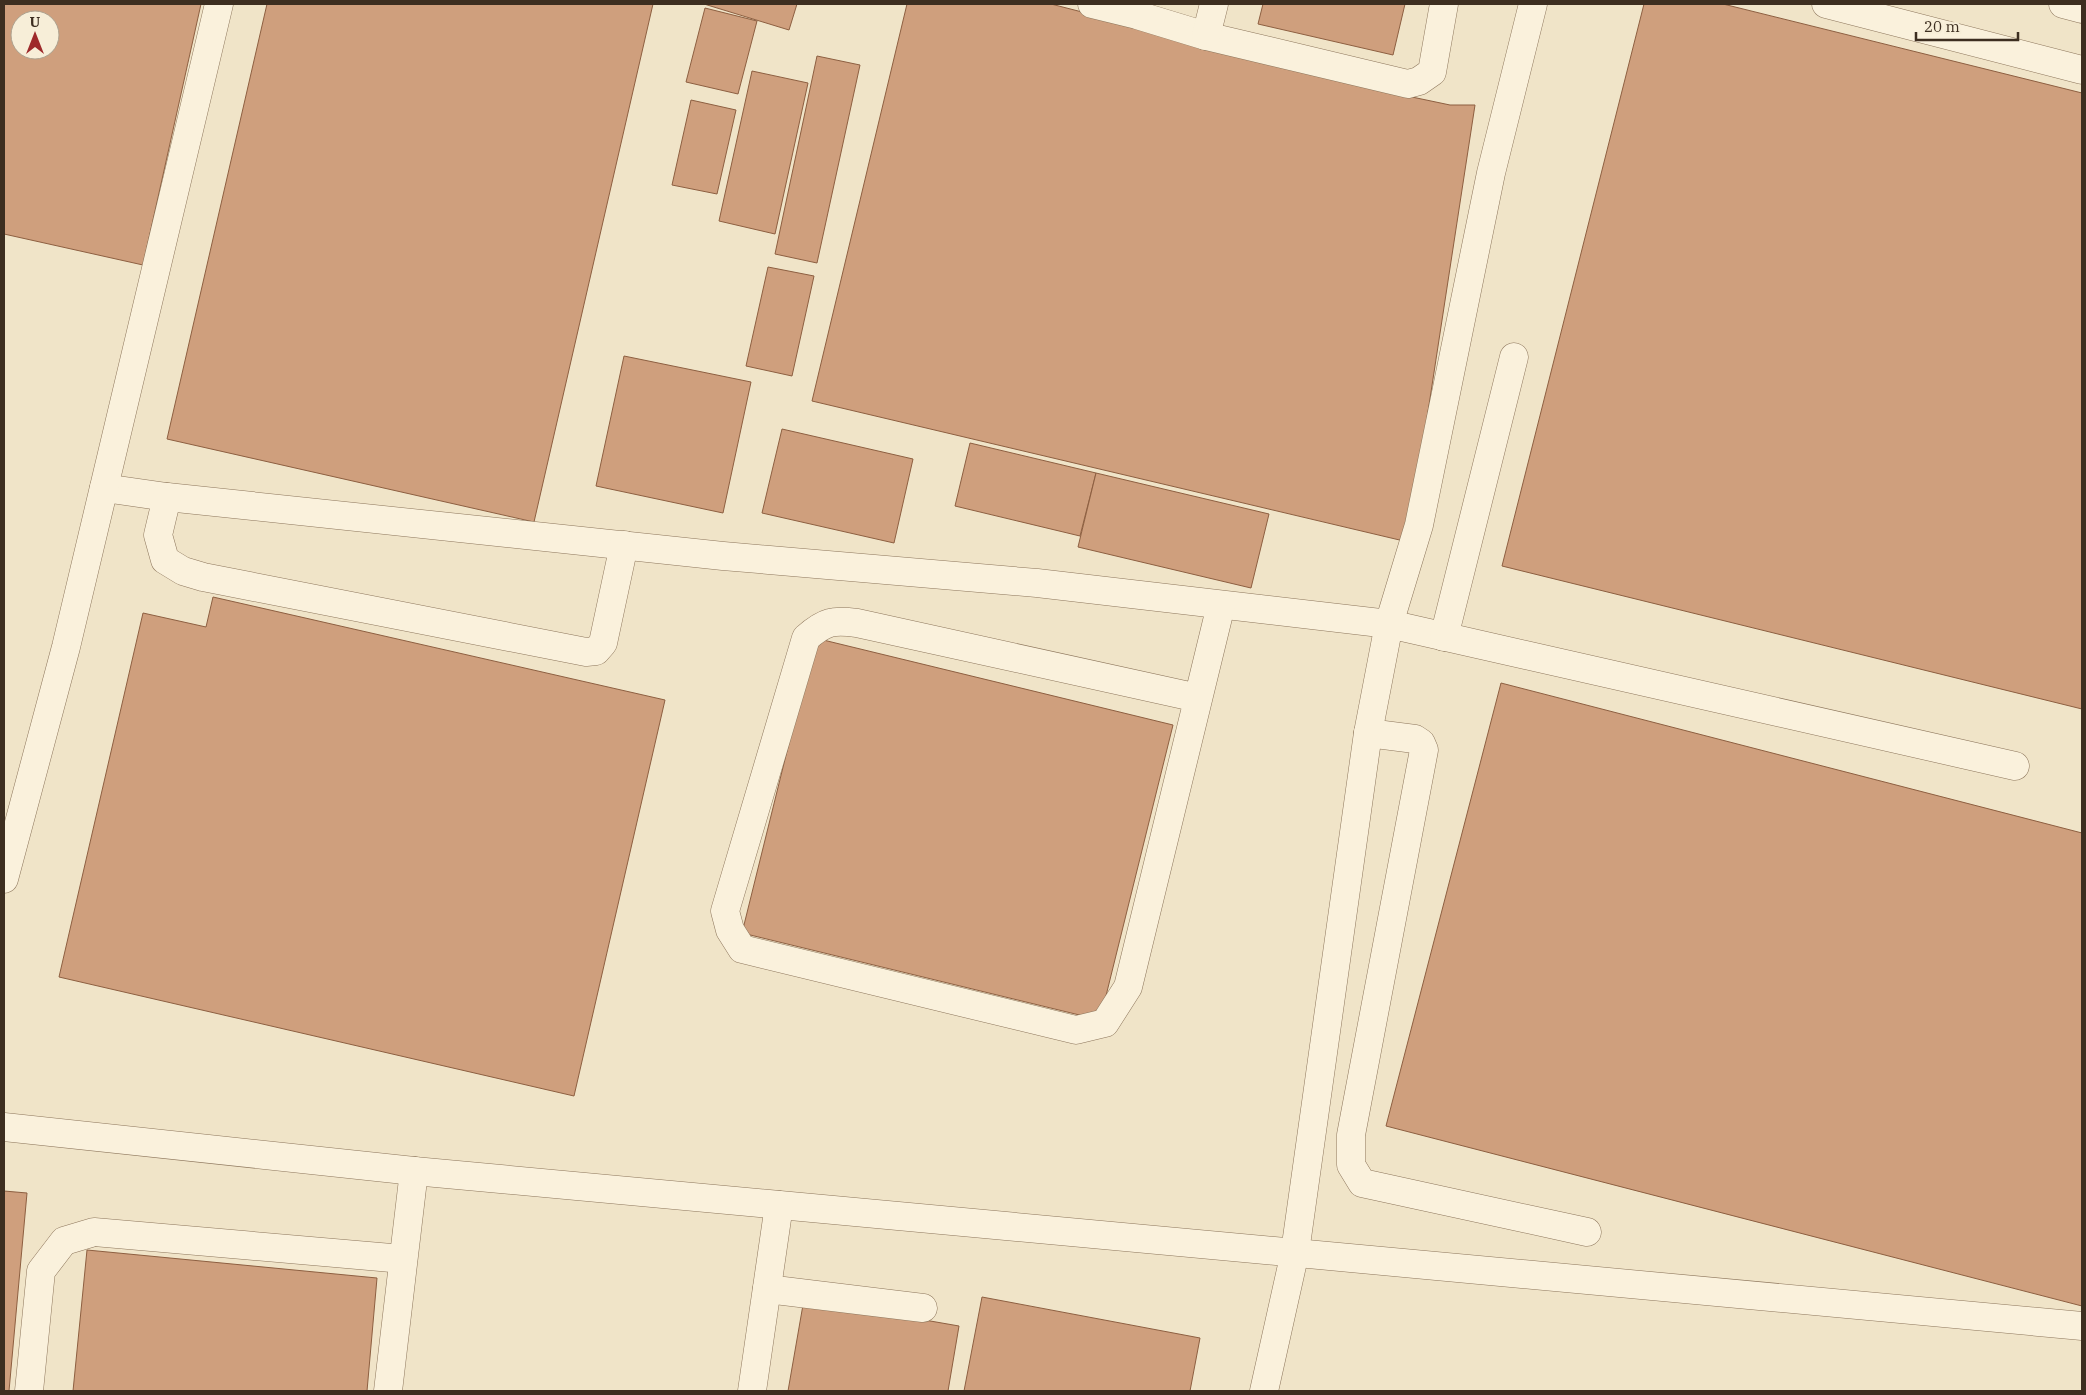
<svg xmlns="http://www.w3.org/2000/svg" width="2086" height="1395" font-family="'IBM Plex Serif',serif">
<style>
.building{fill:#cf9f7d;stroke:#8d5f41;fill-rule:evenodd}
.lines{fill:none;stroke-linecap:round;stroke-linejoin:round}
.minor-casing{stroke:#8d765c;stroke-width:29}
.minor{stroke:#faf1dc;stroke-width:28}
</style>
<rect width="100%" height="100%" fill="#f0e4c8"/>
<g class="building">
<path d="M4,4H201L143,265L4,234ZM20,20H50V50H20Z"/>
<path d="M267,4H653L534,522L167,439Z"/>
<path d="M704,4H797L789,30Z"/>
<path d="M907,4H1051L1412,97L1450,105H1475L1408,542L812,401Z"/>
<path d="M1263,4H1405L1393,55L1258,24Z"/>
<path d="M1644,4H1723L2082,93V709L1502,566Z"/>
<path d="M705,8L757,21L738,94L686,82Z"/>
<path d="M817,56L860,65L817,263L775,254Z"/>
<path d="M752,71L808,83L775,234L719,221Z"/>
<path d="M691,100L736,110L717,194L672,185Z"/>
<path d="M768,267L814,276L792,376L746,366Z"/>
<path d="M624,356L751,382L723,513L596,486Z"/>
<path d="M782,429L913,459L894,543L762,513Z"/>
<path d="M970,443L1096,473L1080,536L955,506Z"/>
<path d="M1096,473L1269,514L1251,588L1078,547Z"/>
<path d="M213,597L665,700L574,1096L59,977L143,613L206,627Z"/>
<path d="M815,638L1173,725L1100,1020L742,933Z"/>
<path d="M1501,683L2082,833V1306L1386,1126Z"/>
<path d="M4,1191L27,1193L9,1391H4Z"/>
<path d="M87,1250L377,1278L367,1391H73Z"/>
<path d="M982,1297L1200,1338L1190,1391H964Z"/>
<path d="M804,1299L959,1326L948,1391H788Z"/>
</g>
<g class="lines">
<g class="minor-casing">
<g id="minor">
<path d="M1092,4L1137,15L1206,36L1408,84L1419,81L1432,72L1444,4"/>
<path d="M1826,4L2082,70"/>
<path d="M2063,4L2082,9"/>
<path d="M1206,36L1214,4"/>
<path d="M104,488L167,497L723,556L1037,583L1389,624L2015,766"/>
<path d="M167,497L158,535L165,560L183,571L203,577L586,652L596,651L603,643L624,545"/>
<path d="M1444,637L1514,357"/>
<path d="M1198,698L857,623C833,620 825,621 806,638L725,911L730,930L742,949L1076,1030L1105,1023L1128,987L1221,605"/>
<path d="M1368,733L1415,739L1421,743L1424,750L1351,1135V1165L1362,1183L1587,1232"/>
<path d="M4,879L66,647L219,4"/>
<path d="M4,1127L414,1171L2082,1326"/>
<path d="M767,1289L923,1308"/>
<path d="M29,1391L41,1271L64,1241L94,1232L403,1259"/>
<path d="M388,1391L414,1171"/>
<path d="M752,1391L779,1205"/>
<path d="M1264,1391L1295,1252L1368,733L1389,624L1419,525L1491,173L1533,4"/>
</g>
</g>
<use href="#minor" class="minor"/>
</g>
<rect width="2086" height="1395" fill="none" stroke="#3d2e20" stroke-width="10"/>
<g transform="translate(35 35)"><circle r="24" fill="#f7eed8" stroke="#ada18e"/>
<path d="M0-4L9 19L0 12L-9 19Z" fill="#9e2a2b"/>
<text y="-8" font-size="14" font-weight="bold" text-anchor="middle" fill="#3d2e20">U</text>
</g>
<path d="M1916 32v8h102v-8" fill="none" stroke="#3d2e20" stroke-width="2.5"/>
<text x="1924" y="32" font-size="15" fill="#3d2e20" stroke="#f7eed8" stroke-width="4" paint-order="stroke">20 m</text>
</svg>
